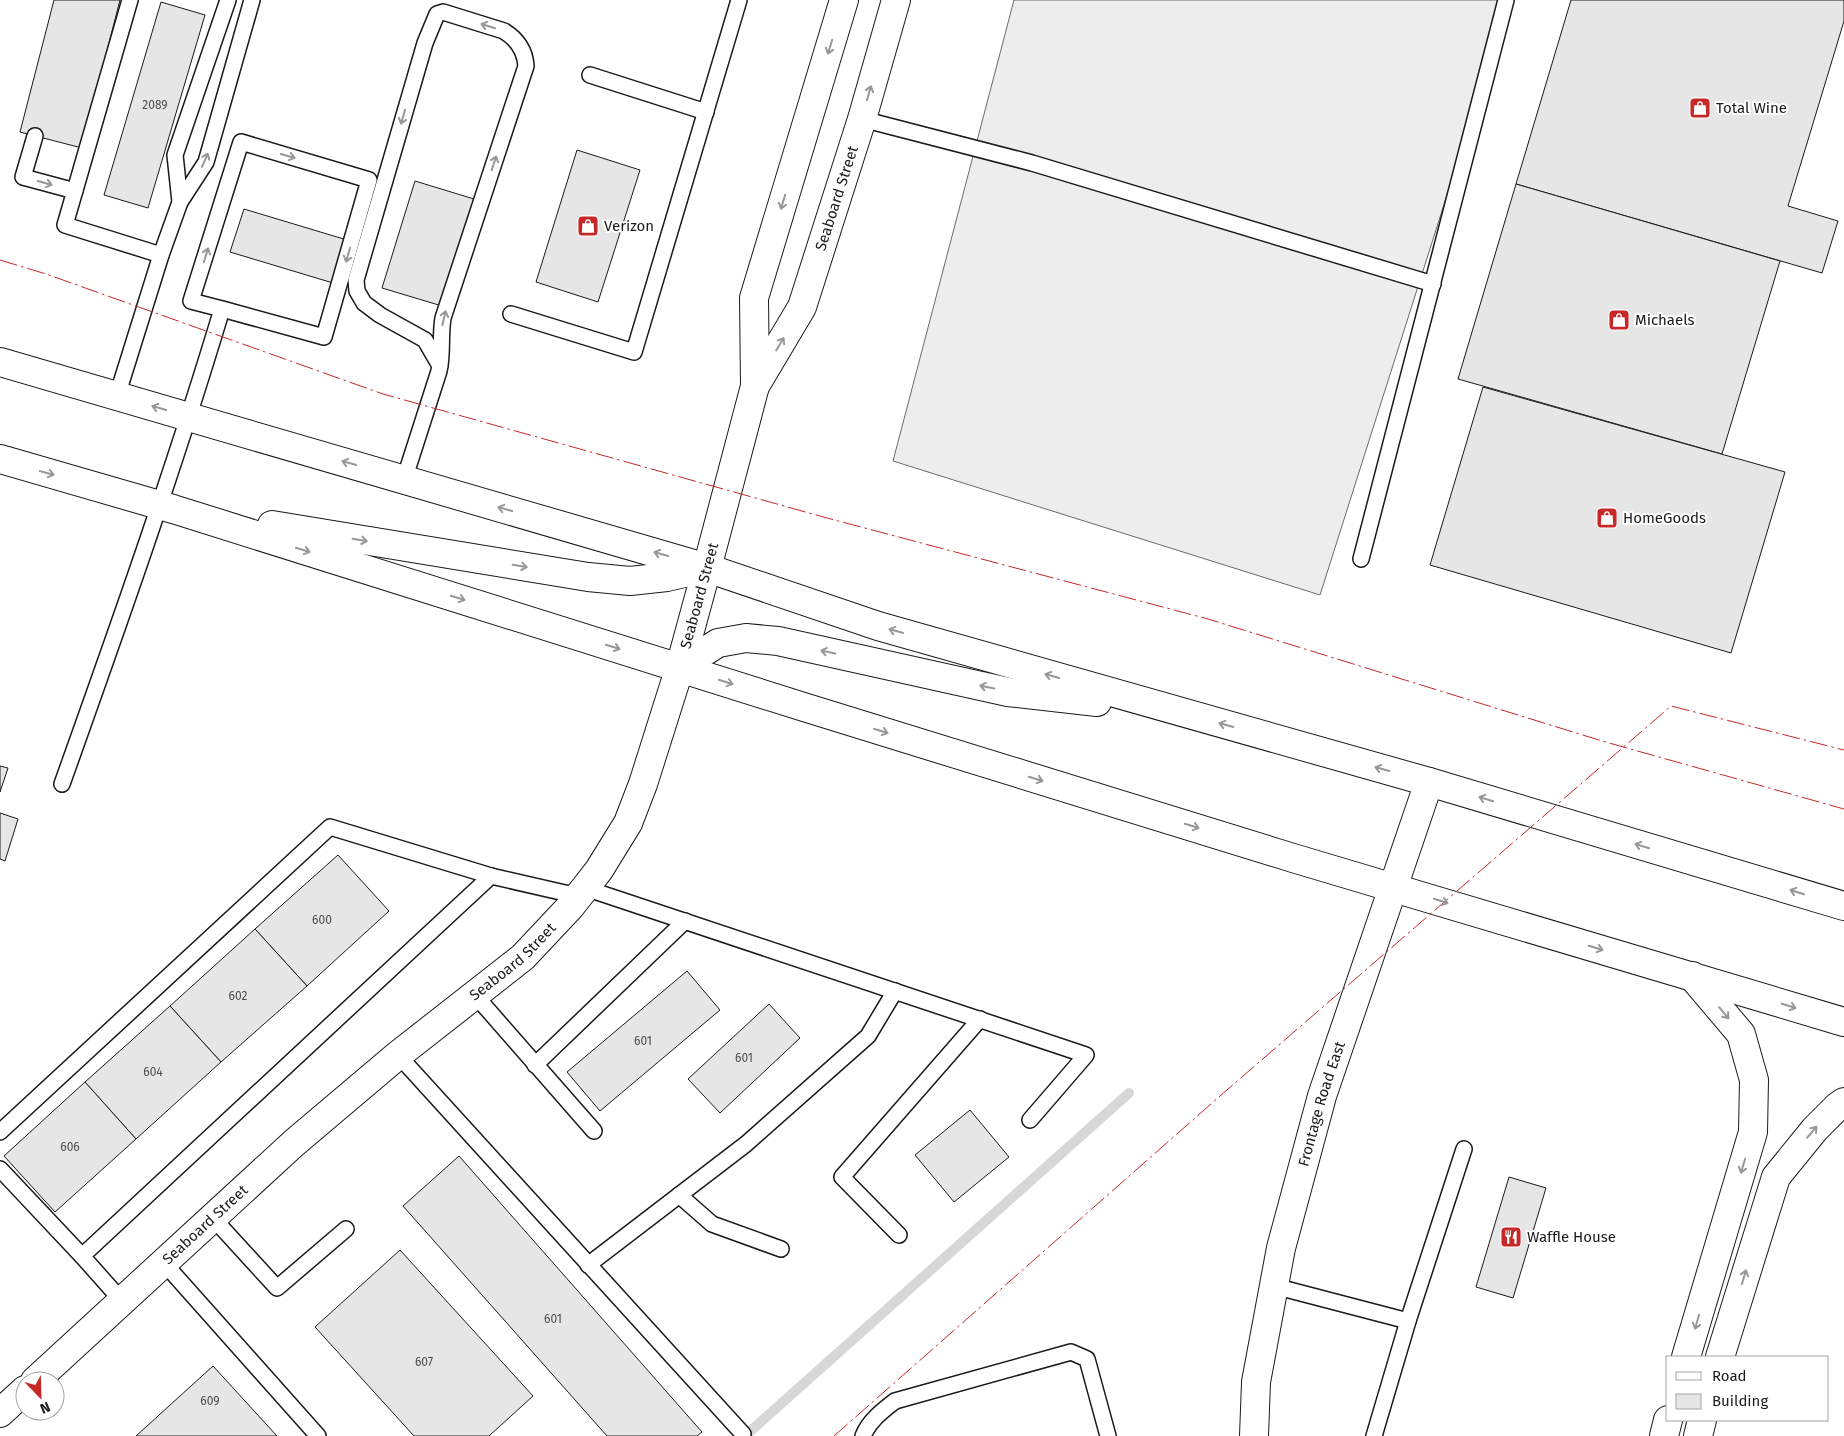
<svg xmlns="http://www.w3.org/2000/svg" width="1844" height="1436" font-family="'Fira Sans',sans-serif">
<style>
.built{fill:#ededed;stroke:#6a6a6a}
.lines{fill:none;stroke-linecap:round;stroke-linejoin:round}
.stream{stroke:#d7d7d7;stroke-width:10}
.building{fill:#e6e6e6;stroke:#1a1a1a}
.lane-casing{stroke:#1a1a1a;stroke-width:18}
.street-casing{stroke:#1a1a1a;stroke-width:30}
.secondary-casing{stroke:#1a1a1a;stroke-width:30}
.primary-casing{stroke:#1a1a1a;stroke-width:30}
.highway-casing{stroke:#1a1a1a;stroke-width:30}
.lane{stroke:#fff;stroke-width:15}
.street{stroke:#fff;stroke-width:28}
.secondary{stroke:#fff;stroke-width:28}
.primary{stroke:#fff;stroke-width:28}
.highway{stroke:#fff;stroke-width:28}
.power{stroke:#c62828;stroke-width:1;stroke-dasharray:18 4 2.5 4;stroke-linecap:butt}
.oneway{stroke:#989898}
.labels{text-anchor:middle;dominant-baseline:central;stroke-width:4;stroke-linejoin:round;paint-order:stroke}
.number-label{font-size:12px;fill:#4d4d4d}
.poi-label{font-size:15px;fill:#1a1a1a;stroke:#fff;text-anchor:start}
.street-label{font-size:15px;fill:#1a1a1a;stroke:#fff}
</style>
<rect width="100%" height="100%" fill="#fff"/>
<path class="built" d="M1014,0H1509L1320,595L893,461Z"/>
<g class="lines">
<path class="stream" d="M745,1436L1129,1093"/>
</g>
<g class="building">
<path d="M54,0H120L82,148L20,132Z"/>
<path d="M1571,0H1844V21L1788,206L1838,221L1822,273L1516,184Z"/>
<path d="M161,2L205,15L148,208L104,195Z"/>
<path d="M577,150L640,170L598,302L536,282Z"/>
<path d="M415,181L474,199L442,306L382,288Z"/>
<path d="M1516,184L1780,261L1722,454L1458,379Z"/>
<path d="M244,209L347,240L333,283L230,252Z"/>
<path d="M1483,387L1785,472L1731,653L1430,565Z"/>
<path d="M0,766L8,768L0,792Z"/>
<path d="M0,813L18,819L5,861L0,859Z"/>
<path d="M338,855L389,911L307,986L255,929Z"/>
<path d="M255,929L307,986L221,1062L170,1006Z"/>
<path d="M687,971L720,1010L600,1111L567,1072Z"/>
<path d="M769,1004L800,1038L720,1113L688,1079Z"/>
<path d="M170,1006L221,1062L136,1139L85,1082Z"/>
<path d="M85,1082L136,1139L55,1212L4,1156Z"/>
<path d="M970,1110L1009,1157L954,1202L915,1155Z"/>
<path d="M459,1156L702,1432L697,1436H607L403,1206Z"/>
<path d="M1509,1177L1546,1188L1513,1298L1476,1287Z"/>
<path d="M400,1250L533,1396L489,1436H414L315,1327Z"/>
<path d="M213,1366L277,1436H136Z"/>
</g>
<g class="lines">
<g class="lane-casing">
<g id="lane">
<path d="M130,0L65,225L161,255"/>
<path d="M590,75L706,112"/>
<path d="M862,119L1032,163L1433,284"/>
<path d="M35,136L23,177L75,191"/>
<path d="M180,202L206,162L252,0"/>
<path d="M511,314L634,352L739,0"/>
<path d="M117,396L161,255L180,202L175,155L228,0"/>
<path d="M404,480L439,371C443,354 440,336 443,318L526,66C525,51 517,39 504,31L443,12L437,14L425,43L356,280L357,291L364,303L380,315L425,340L440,366"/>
<path d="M1361,559L1506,0"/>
<path d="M62,784C118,627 174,469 222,309L324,337L369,180L241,142L191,301L222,309"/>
<path d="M585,888L1086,1055L1030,1120"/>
<path d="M474,994L594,1131"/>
<path d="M398,1055L743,1434"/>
<path d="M535,1065L685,921"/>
<path d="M0,1132L330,827L491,876"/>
<path d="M0,1169L82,1256"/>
<path d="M679,1195L712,1224L781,1249"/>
<path d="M213,1218L277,1288L346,1229"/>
<path d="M899,1235L842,1177L980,1019"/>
<path d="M164,1263L318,1436"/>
<path d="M588,1265L746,1144L868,1036L895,991"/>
<path d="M1274,1286L1408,1321"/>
<path d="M122,1301L82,1256L491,876L578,896"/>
<path d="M863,1436C869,1421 882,1411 895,1401L1071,1352L1087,1359L1108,1436"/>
<path d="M1374,1436L1408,1321L1464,1149"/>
</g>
</g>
<g class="street-casing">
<g id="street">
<path id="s1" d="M1254,1436L1256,1382L1281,1248L1322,1096L1429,782"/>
</g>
</g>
<g class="secondary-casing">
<g id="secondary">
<path id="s2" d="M755,386L802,307L862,119L896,0"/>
<path id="s3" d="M35,1381L294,1143L398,1055L523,957L570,907L585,888L599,870L628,823L643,784L680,667L707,568L755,386L754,298L844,0"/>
<path d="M0,1413L25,1390"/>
</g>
</g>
<g class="primary-casing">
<g id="primary">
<path d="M0,362L707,568L878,626L1429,782L1844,906"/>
<path d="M0,459L173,509L807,708L1293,858L1844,1022"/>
<path d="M272,525L588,577L630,581L667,577L706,568"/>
<path d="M680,667L718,643L746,638L778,641L1008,692L1097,702"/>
</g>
</g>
<g class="highway-casing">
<g id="highway">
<path d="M1686,1357L1753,1132L1754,1080L1741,1034L1692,976"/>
<path d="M1720,1357L1776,1177L1815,1129L1837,1107L1844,1102"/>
<path d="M1664,1436L1668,1420"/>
<path d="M1698,1436L1702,1420"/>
</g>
</g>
<use href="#lane" class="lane"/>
<use href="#street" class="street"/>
<use href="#secondary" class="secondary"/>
<use href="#primary" class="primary"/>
<use href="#highway" class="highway"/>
<g class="power">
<path d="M0,260L46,274L383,394L827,518L1208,619L1602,741L1844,809"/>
<path d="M834,1436L1228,1089L1671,706L1844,750"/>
</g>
</g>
<defs><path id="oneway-shaft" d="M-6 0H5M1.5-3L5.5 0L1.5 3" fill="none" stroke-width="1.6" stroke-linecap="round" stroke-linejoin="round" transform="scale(1.25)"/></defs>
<g class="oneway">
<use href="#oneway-shaft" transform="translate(488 26) rotate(-163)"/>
<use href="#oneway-shaft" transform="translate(830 47) rotate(107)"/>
<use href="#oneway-shaft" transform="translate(869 93) rotate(-74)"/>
<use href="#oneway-shaft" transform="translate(403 117) rotate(106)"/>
<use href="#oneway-shaft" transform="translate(288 156) rotate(16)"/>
<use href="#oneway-shaft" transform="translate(205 160) rotate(-66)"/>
<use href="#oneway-shaft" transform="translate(494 163) rotate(-72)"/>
<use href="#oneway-shaft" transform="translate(45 183) rotate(16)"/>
<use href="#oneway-shaft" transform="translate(783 202) rotate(107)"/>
<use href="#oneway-shaft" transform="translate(206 255) rotate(-73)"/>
<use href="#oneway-shaft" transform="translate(348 255) rotate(106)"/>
<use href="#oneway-shaft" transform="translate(444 318) rotate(-77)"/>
<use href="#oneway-shaft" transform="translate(780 344) rotate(-59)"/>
<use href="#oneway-shaft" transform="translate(159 408) rotate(-164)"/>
<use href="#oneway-shaft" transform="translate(349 463) rotate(-164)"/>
<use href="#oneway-shaft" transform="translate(47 473) rotate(16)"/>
<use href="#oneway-shaft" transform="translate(505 509) rotate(-164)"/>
<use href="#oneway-shaft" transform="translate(360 540) rotate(9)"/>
<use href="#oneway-shaft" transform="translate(303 550) rotate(17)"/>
<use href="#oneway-shaft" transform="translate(661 554) rotate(-164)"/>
<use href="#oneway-shaft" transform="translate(520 566) rotate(9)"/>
<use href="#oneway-shaft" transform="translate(458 598) rotate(17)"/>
<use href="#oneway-shaft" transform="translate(896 631) rotate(-164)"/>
<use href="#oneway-shaft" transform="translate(613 647) rotate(17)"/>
<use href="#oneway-shaft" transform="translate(828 652) rotate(-168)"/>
<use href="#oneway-shaft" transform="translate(1052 676) rotate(-164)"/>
<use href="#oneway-shaft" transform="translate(726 682) rotate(18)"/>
<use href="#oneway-shaft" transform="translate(987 687) rotate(-168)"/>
<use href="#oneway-shaft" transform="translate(1226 725) rotate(-164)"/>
<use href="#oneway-shaft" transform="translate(881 731) rotate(17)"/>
<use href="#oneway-shaft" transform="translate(1382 769) rotate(-164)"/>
<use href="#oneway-shaft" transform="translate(1036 779) rotate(17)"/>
<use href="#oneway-shaft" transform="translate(1486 799) rotate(-163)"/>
<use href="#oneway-shaft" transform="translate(1192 826) rotate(17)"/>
<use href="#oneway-shaft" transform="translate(1642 846) rotate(-163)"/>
<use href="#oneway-shaft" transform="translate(1797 892) rotate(-163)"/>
<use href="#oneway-shaft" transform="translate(1441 901) rotate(17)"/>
<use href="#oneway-shaft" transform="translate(1596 948) rotate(17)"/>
<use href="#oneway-shaft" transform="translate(1789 1006) rotate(17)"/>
<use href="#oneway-shaft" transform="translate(1724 1013) rotate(50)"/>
<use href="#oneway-shaft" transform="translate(1812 1132) rotate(-50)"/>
<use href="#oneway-shaft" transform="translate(1743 1166) rotate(107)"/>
<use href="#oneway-shaft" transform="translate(1744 1277) rotate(-73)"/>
<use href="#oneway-shaft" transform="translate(1697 1322) rotate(106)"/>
</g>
<defs>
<g id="shop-square" transform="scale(1.125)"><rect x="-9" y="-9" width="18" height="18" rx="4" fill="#c62828" stroke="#fff"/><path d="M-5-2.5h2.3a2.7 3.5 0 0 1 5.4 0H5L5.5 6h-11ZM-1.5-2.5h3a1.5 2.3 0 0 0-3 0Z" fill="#fff"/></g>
<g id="restaurant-square" transform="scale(1.125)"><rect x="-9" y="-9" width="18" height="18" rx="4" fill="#c62828" stroke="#fff"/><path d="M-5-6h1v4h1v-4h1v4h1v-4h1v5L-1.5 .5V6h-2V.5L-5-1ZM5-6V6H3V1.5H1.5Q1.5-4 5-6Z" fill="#fff"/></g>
</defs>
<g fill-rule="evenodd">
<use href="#shop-square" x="1700" y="108"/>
<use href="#shop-square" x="588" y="226"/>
<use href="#shop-square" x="1619" y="320"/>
<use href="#shop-square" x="1607" y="518"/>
<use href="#restaurant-square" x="1511" y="1237"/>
</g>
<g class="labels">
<g class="number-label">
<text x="155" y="105">2089</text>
<text x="322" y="920">600</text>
<text x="238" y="996">602</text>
<text x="643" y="1041">601</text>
<text x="744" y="1058">601</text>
<text x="153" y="1072">604</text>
<text x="70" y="1147">606</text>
<text x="553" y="1319">601</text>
<text x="424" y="1362">607</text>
<text x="210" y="1401">609</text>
</g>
<g class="poi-label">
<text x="1716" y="108">Total Wine</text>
<text x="604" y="226">Verizon</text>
<text x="1635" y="320">Michaels</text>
<text x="1623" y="518">HomeGoods</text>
<text x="1527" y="1237">Waffle House</text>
</g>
<g class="street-label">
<text stroke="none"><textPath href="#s2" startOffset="206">Seaboard Street</textPath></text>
<text stroke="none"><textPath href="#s3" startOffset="1056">Seaboard Street</textPath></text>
<text stroke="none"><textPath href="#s3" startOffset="636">Seaboard Street</textPath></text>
<text stroke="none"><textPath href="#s1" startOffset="340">Frontage Road East</textPath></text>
<text stroke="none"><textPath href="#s3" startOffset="231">Seaboard Street</textPath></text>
</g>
</g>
<rect x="1666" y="1356" width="162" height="65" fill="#ffffff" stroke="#a3a3a3"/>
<rect x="1676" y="1372" width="25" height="8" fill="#ffffff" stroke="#a3a3a3"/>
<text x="1712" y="1381" font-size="15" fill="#1a1a1a">Road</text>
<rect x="1676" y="1394" width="25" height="15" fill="#e6e6e6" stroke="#a3a3a3"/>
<text x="1712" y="1406" font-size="15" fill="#1a1a1a">Building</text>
<g transform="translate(40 1396) rotate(157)"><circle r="24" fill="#ffffff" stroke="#a3a3a3"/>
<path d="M0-4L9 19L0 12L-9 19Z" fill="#c62828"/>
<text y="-8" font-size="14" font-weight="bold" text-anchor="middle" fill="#1a1a1a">N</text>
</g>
</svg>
